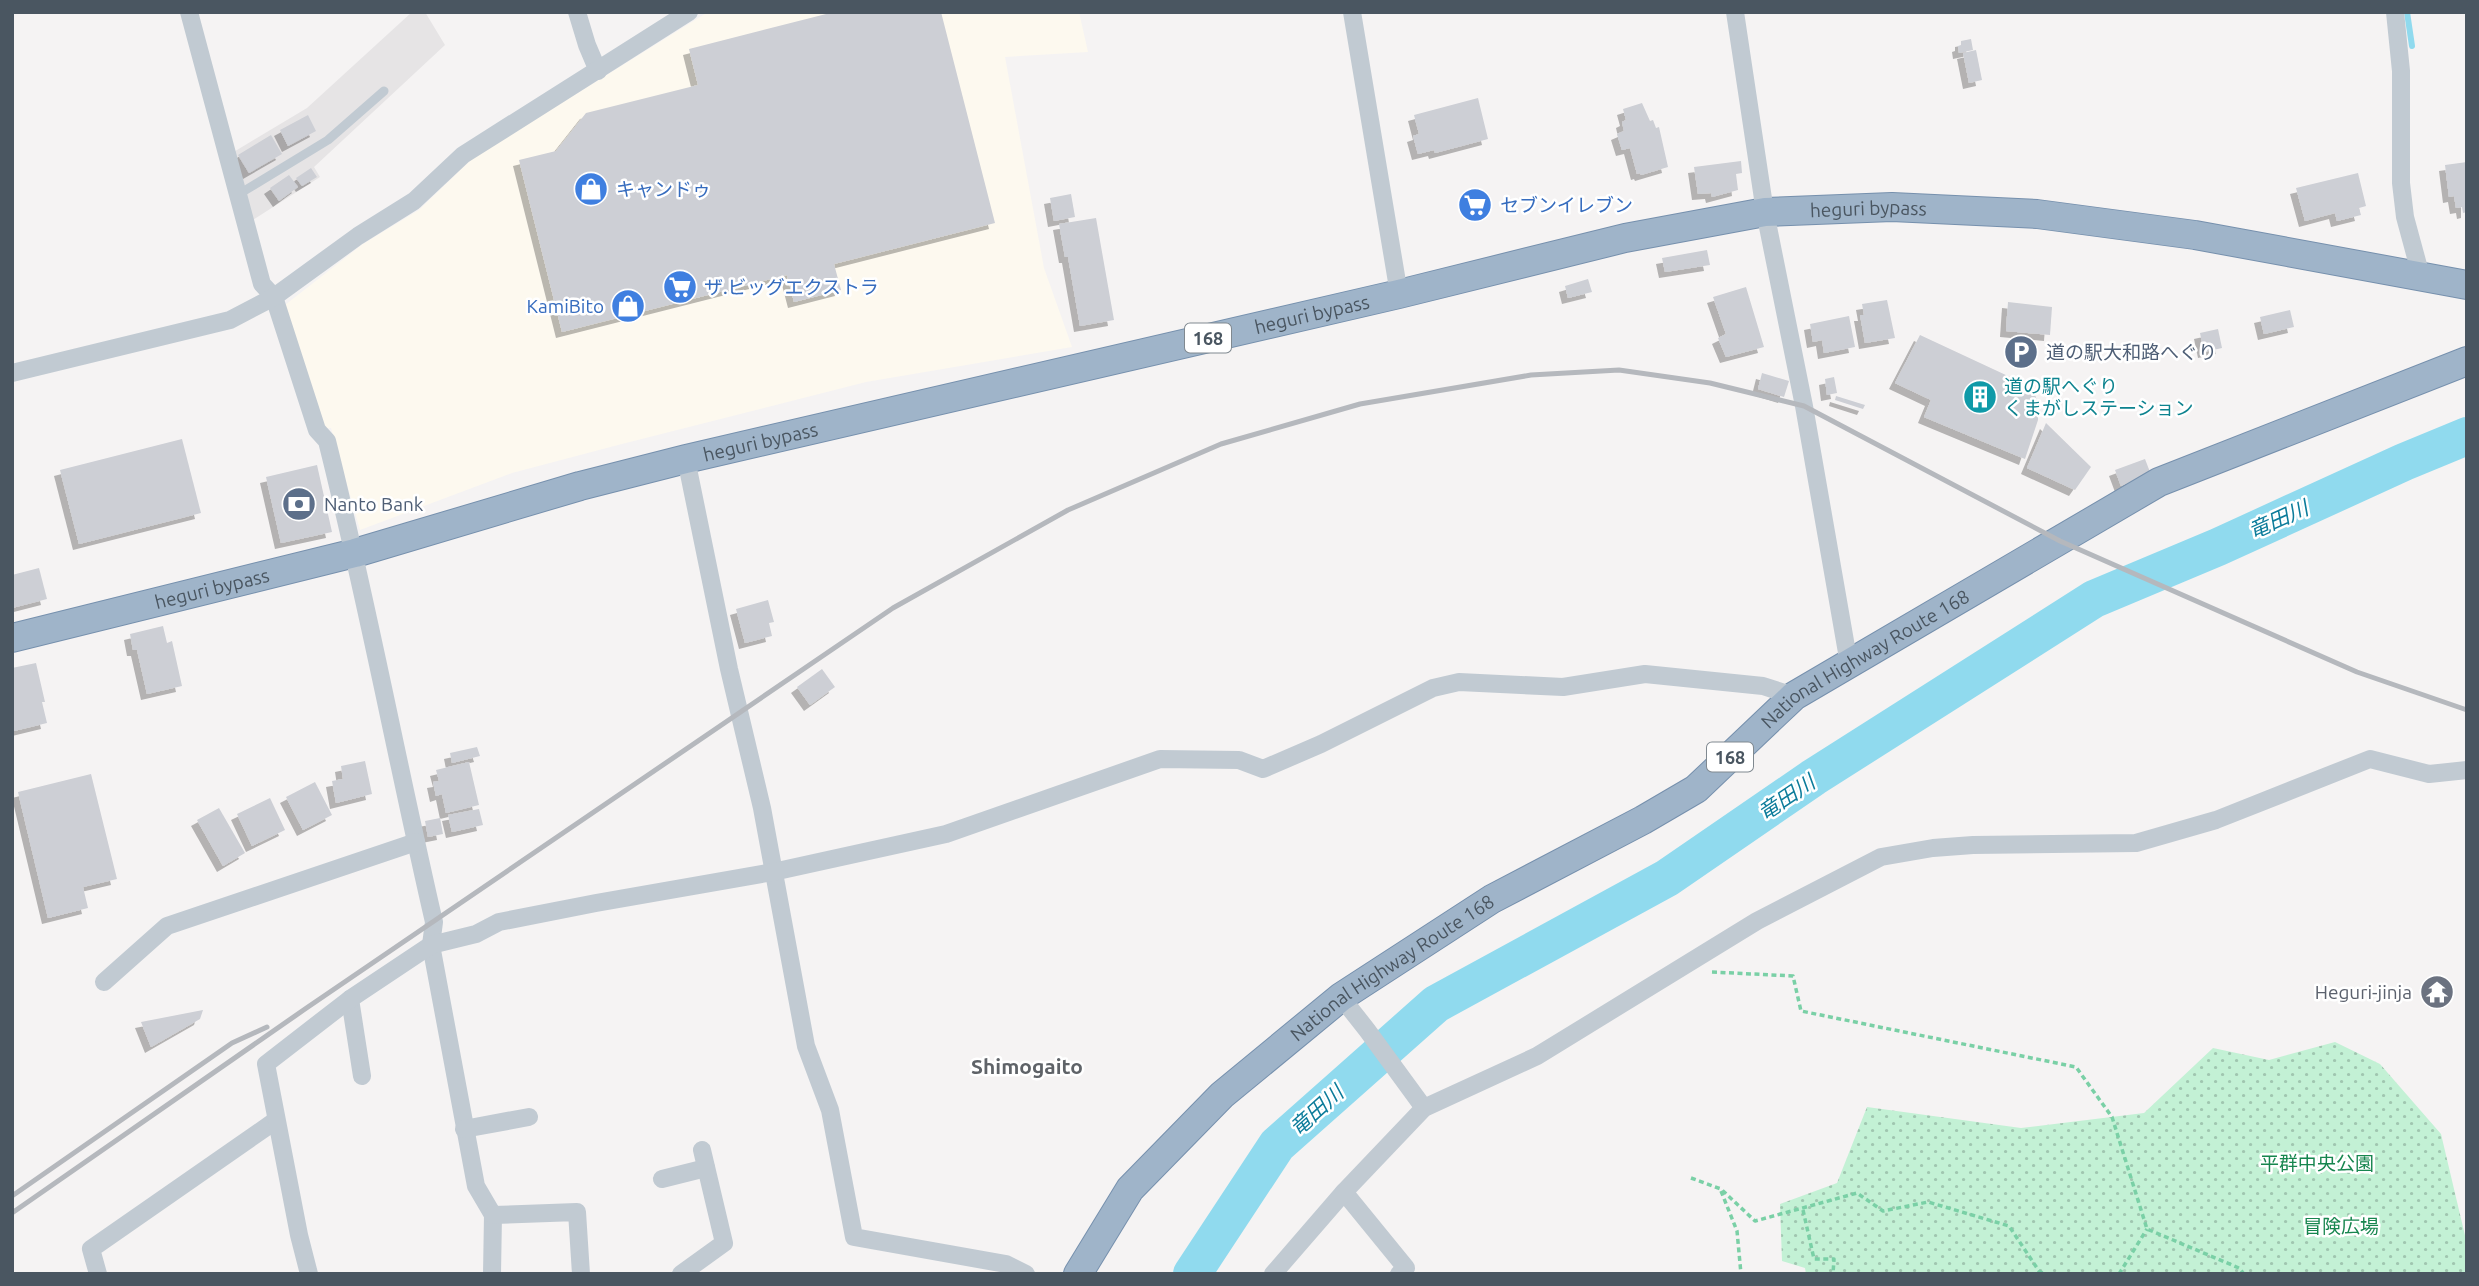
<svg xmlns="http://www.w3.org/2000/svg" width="2479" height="1286" font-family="Ubuntu,'Noto Sans JP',sans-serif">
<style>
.commercial{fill:#fdf9ef}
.education{fill:#e6e4e5}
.park{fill:url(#park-dots)}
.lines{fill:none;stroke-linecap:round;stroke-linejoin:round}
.stream{stroke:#90daee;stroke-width:6}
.river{stroke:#90daee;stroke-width:38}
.building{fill:#cdcfd5;filter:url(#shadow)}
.trunk-casing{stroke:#7690ad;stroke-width:30}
.path{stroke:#7ad0a6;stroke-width:3.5;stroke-dasharray:5 3.5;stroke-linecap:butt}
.service{stroke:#c1cad2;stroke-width:9}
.minor{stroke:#c1cad2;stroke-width:18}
.trunk{stroke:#9fb4c9;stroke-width:28}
.rail{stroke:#b5b8bd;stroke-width:5}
.labels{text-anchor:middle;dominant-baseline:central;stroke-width:5;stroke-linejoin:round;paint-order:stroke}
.shield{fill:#fff;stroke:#808990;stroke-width:2}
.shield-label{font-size:18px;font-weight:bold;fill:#4a5661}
.shop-label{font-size:19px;fill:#366cbe;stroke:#fff;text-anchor:start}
.street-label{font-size:19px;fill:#4a5661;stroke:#fff}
.service-label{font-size:19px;fill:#4e5e75;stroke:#fff;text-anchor:start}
.culture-label{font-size:19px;fill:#0d838f;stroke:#fff;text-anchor:start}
.worship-label{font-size:19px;fill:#5b616d;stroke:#fff;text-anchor:end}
.park-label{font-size:19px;fill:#17864f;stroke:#fff}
.water-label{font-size:21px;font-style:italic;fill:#0c7c9b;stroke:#fff}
.neighbourhood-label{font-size:21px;font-weight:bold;fill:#5f6368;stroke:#fff}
</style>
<defs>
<pattern id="park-dots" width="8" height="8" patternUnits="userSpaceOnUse" patternTransform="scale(1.75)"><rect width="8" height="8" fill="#c3f1d5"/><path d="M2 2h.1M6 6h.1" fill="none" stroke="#a0c6b0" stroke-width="1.8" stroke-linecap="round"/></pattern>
<filter id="shadow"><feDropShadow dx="-6" dy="6" stdDeviation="0" flood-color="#0004"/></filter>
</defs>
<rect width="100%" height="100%" fill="#f5f3f3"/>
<path class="commercial" d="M708,12H1079L1088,52L1005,57L1044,268L1072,347L866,382L618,445L512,473L360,530L331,428L320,429L285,305L363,244L419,210L472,159Z"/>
<path class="education" d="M412,12H425L445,45L314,167L320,177L253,220L232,153L307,108Z"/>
<path class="park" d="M2335,1042L2380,1064L2441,1134L2467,1244V1274H1806L1805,1268L1782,1261L1780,1204L1837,1183L1867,1107L2021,1128L2144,1113L2213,1048L2269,1060Z"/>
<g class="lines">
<path class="stream" d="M2407,12L2412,46"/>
<path class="river" d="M1192,1274L1277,1145L1436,1004L1667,878L1814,777L2094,599L2218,547L2404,462L2467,436"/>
</g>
<g class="building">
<path d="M834,12H941L995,223L834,264L841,290L794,302L787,275L562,332L519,160L556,151L586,113L698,85L689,49Z"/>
<path d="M1971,39L1973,50L1959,53L1958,46L1961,45V41Z"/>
<path d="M1976,50L1982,80L1969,83L1963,53Z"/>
<path d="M1478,98L1488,139L1435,153L1434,150L1418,154L1413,136L1419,134L1414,115Z"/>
<path d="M1642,103L1650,121L1653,120L1656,128L1659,127L1668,167L1641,175L1640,173L1637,174L1630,148L1622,150L1617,134L1624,131L1622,122L1626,120L1623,109Z"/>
<path d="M308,115L316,131L288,146L280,130Z"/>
<path d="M271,135L282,154L249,173L238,155Z"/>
<path d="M1741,161L1742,173L1736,174L1738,190L1712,197L1711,193L1698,194L1694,167Z"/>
<path d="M2467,162V212L2463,213L2462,207L2456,208L2454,196L2449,197L2445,165Z"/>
<path d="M311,168L317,177L302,186L296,178Z"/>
<path d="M2358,173L2366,206L2359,208L2361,215L2337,221L2335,213L2305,221L2296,188Z"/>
<path d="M289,175L298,187L279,201L270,188Z"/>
<path d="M1071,194L1075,217L1054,221L1050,198Z"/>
<path d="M1096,218L1114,320L1080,326L1068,257H1065L1059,224Z"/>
<path d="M1707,250L1710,265L1665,272L1662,258Z"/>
<path d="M1588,279L1592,292L1568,298L1565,286Z"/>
<path d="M1746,287L1764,347L1726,357L1718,338L1726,334L1713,297Z"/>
<path d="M1887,300L1895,338L1865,343L1860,315H1864L1862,304Z"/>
<path d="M2008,302L2052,307L2050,335L2006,331Z"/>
<path d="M2290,310L2294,327L2264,334L2260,317Z"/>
<path d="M1849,316L1855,347L1824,353L1822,340L1813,342L1810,324Z"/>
<path d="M2218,329L2222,348L2204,352L2200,333Z"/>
<path d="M1920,335L2023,383L2035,394L2038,405V420L2025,459L1924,417L1931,400L1895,383Z"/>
<path d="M1762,373L1789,381L1784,397L1758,389Z"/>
<path d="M1834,377L1837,393L1827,395L1825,379Z"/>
<path d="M1836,396L1865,405L1863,409L1835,400Z"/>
<path d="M2046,423L2091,467L2075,490L2027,468Z"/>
<path d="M182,439L201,513L79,544L60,470Z"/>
<path d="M2145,459L2150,472L2121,486L2115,470Z"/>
<path d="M317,465L332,532L281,543L266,477Z"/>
<path d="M39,568L47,599L12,608V575Z"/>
<path d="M768,600L774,622L769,623L772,636L745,643L736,609Z"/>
<path d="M163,626L167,643L172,641L182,686L147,694L137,650H133L130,634Z"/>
<path d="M36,663L45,702H42L47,723L14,731L12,668Z"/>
<path d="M822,669L835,687L810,705L797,687Z"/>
<path d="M477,747L480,756L452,763L450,753Z"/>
<path d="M365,761L372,794L336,803L332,781L343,779L341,766Z"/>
<path d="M469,762L479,805L446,813L442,794L436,796L433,782L439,781L436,770Z"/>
<path d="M91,774L117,879L83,887L88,908L48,918L18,792Z"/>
<path d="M315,782L332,815L303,830L286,797Z"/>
<path d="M270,798L285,830L252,846L237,814Z"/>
<path d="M219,808L245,853L223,866L197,820Z"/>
<path d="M479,809L483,825L452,832L448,815Z"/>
<path d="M440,818L443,834L428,837L425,821Z"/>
<path d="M203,1010L200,1019L151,1047L141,1022Z"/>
</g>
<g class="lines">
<g class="trunk-casing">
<g id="trunk">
<path id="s1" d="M12,638L355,553L580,486L686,459L1399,294L1625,238L1765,212L1892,207L2037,214L2195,235L2467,285"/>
<path id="s2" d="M1078,1274L1130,1189L1222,1095L1341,997L1492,899L1643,820L1696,789L1794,696L2159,482L2467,361"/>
</g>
</g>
<g class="path">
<path d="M1712,972L1793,976L1801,1011L2076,1067L2112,1117L2147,1229L2239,1268L2244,1274"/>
<path d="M1691,1178L1721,1189L1755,1221L1857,1193L1883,1211L1928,1202L2009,1226L2039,1271L2044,1274"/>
<path d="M1721,1191L1737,1231L1741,1274"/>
<path d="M1803,1210L1814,1259H1834L1833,1274"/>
<path d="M2119,1274L2147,1229"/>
</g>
<path class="service" d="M239,194L328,140L384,91"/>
<g class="minor">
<path d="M189,12L262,284L274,297L317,430L327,441C367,600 397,762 434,922L431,945L476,1186L493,1215L492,1274"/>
<path d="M577,12L587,45L598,71"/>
<path d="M1352,12L1399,294"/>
<path d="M1735,12L1765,212L1804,406L1849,664"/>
<path d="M2395,12L2401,71V183L2405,217L2421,276"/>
<path d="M12,373L230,320L274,297L358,236L414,201L463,155L689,12"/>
<path d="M686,459L729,669L762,808L806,1046L830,1110L854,1237L1006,1264L1026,1274"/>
<path d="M104,982L167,926L416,842"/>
<path d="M1341,997L1367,1030L1424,1108"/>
<path d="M350,999L362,1076"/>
<path d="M464,1129L529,1117"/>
<path d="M662,1179L706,1168"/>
<path d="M1344,1192L1406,1268L1399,1274"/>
<path d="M493,1215L577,1212L581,1274"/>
<path d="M98,1274L91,1249L275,1121"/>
<path d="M309,1274L299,1235L266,1064L350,999L431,945L476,934L499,922L596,903L773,872L946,834L1160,759L1239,760L1263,769L1321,744L1433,688L1459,682L1563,687L1645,674L1763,686L1794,696"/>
<path d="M681,1274L724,1243L702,1150"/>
<path d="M1273,1274L1344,1192L1424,1108L1537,1056L1757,921L1881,857L1933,848L1973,845L2136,843L2216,820L2370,759L2429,774L2467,770"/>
</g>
<use href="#trunk" class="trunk"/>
<g class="rail">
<path d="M12,1196L232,1043L267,1027"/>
<path d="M12,1213L305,1009L893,608L1068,510L1221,444L1360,404L1531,375L1619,370L1710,383L1804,406L2060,541L2357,672L2467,710"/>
</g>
</g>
<defs>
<g id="shop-disc" transform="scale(1.75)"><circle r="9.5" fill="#3f7fe0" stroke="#fff"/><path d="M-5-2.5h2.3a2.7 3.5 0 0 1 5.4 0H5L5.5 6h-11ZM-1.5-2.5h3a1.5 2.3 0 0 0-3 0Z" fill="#fff"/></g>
<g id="supermarket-disc" transform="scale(1.75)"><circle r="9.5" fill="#3f7fe0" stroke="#fff"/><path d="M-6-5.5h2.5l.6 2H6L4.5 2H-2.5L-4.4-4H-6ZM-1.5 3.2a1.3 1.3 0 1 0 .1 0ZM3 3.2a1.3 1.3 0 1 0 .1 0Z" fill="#fff"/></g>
<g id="parking-disc" transform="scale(1.75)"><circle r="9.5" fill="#5c6f8a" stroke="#fff"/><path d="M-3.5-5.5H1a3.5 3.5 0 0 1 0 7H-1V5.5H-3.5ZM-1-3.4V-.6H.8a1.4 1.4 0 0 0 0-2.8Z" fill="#fff"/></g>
<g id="building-disc" transform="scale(1.75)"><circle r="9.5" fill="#0f9aa8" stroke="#fff"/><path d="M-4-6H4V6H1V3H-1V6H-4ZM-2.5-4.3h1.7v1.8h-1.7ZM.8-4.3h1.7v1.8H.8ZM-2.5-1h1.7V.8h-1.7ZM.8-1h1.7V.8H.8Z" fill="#fff"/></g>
<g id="bank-disc" transform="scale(1.75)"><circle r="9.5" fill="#5c6f8a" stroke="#fff"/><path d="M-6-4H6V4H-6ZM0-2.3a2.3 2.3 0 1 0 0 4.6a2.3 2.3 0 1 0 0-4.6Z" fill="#fff"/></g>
<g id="temple-disc" transform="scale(1.75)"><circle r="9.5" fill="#6b7280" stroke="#fff"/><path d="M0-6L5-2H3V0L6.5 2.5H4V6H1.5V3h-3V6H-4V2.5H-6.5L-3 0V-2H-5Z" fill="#fff"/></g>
</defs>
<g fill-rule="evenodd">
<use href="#shop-disc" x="591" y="189"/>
<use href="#supermarket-disc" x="1475" y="205"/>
<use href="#supermarket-disc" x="680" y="287"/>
<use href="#shop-disc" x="628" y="306"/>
<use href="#parking-disc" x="2021" y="352"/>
<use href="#building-disc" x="1980" y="397"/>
<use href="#bank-disc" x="299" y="504"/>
<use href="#temple-disc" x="2437" y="992"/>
</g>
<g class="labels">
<g class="shield">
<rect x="1185" y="323.5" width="46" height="29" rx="5"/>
<rect x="1707" y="742.5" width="46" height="29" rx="5"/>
</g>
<g class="shield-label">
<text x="1208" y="338">168</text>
<text x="1730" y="757">168</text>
</g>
<g class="shop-label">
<text x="616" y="189">キャンドゥ</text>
<text x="1500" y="205">セブンイレブン</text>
<text x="704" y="287">ザ.ビッグエクストラ</text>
<text x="604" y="306" text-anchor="end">KamiBito</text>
</g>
<g class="street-label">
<text stroke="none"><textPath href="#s1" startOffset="1908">heguri bypass</textPath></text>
<text stroke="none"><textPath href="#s1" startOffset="1340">heguri bypass</textPath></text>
<text stroke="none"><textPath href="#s1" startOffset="774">heguri bypass</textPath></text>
<text stroke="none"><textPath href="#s1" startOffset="206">heguri bypass</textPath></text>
<text stroke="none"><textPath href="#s2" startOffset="1012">National Highway Route 168</textPath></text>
<text stroke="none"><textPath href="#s2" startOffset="444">National Highway Route 168</textPath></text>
</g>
<g class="service-label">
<text x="2046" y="352">道の駅大和路へぐり</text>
<text x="324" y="504">Nanto Bank</text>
</g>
<g class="culture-label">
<text x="2004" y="386">道の駅へぐり<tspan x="2004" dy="22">くまがしステーション</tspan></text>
</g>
<g class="worship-label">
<text x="2412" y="992">Heguri-jinja</text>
</g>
<g class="park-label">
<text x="2317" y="1163">平群中央公園</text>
<text x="2341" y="1226">冒険広場</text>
</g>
<g class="water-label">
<text transform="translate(2278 519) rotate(-24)">竜田川</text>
<text transform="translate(1786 797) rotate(-34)">竜田川</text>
<text transform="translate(1316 1110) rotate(-42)">竜田川</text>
</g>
<g class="neighbourhood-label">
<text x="1027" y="1066">Shimogaito</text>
</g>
</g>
<rect width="2479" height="1286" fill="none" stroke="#4a5661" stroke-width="28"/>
</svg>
